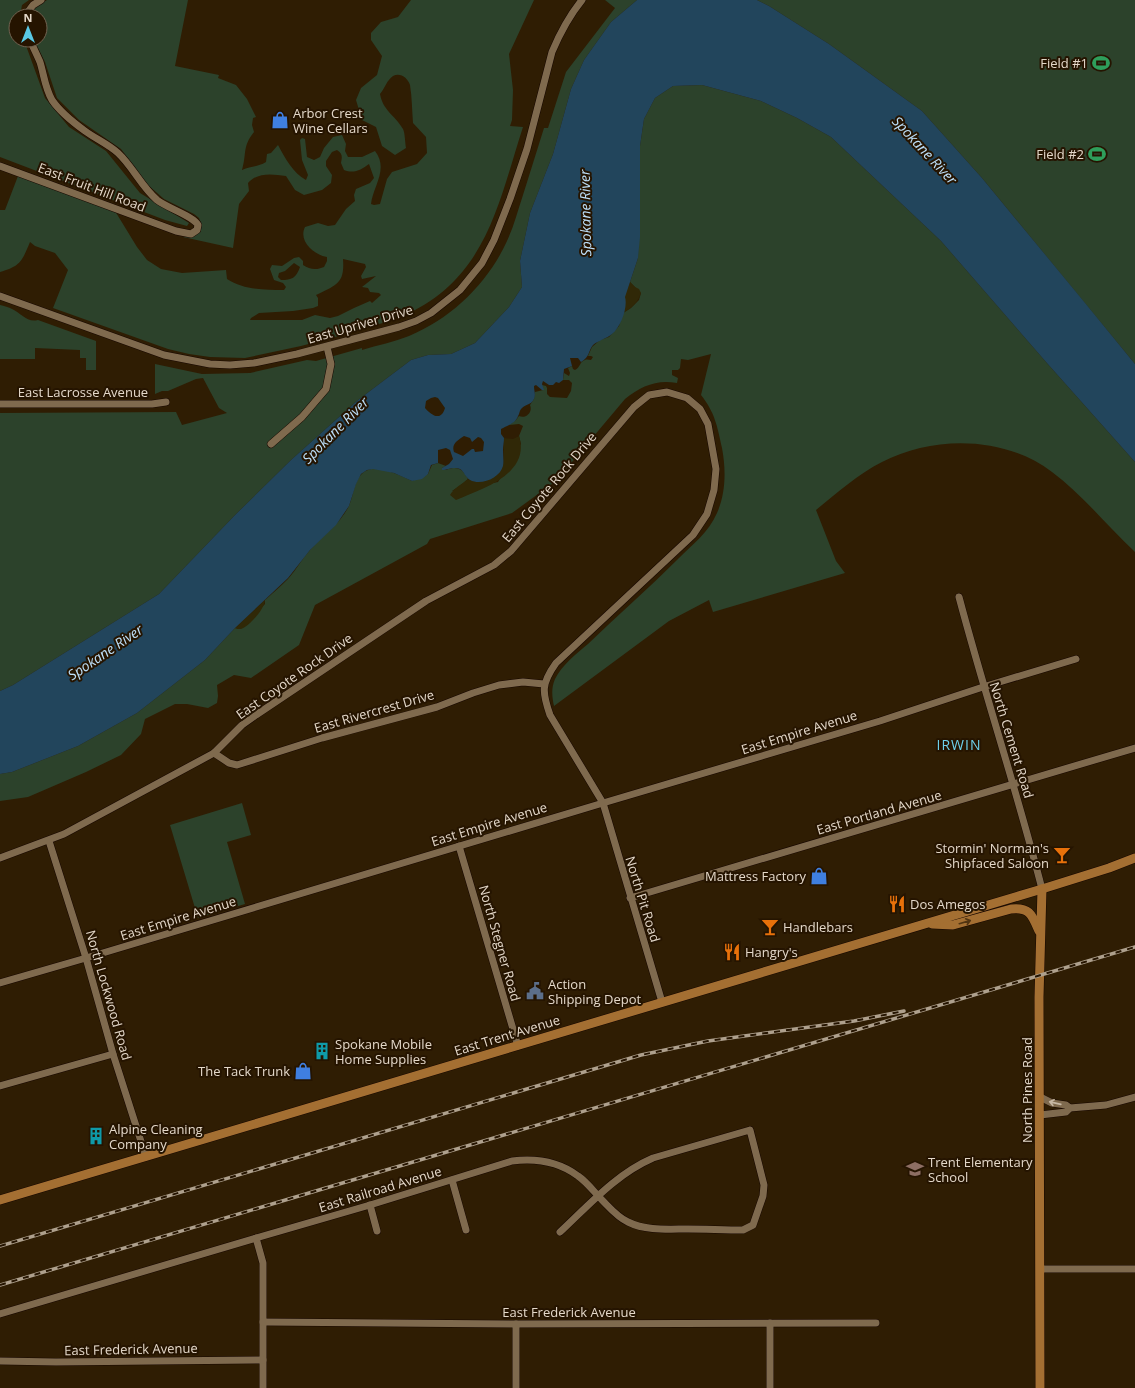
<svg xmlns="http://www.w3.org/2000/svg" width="1135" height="1388" font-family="'Open Sans',sans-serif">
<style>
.green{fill:#2c422b;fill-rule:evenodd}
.sand{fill:#302807}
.water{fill:#22455c;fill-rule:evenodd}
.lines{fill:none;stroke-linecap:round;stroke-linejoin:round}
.minor-casing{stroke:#170700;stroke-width:8}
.major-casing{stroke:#170700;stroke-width:10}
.minor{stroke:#7f6a4e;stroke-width:7}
.major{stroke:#a46f32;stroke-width:9}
.rail-casing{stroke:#aea08d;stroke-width:3.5}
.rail{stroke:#251400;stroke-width:2;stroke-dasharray:6;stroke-linecap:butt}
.oneway{stroke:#513412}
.oneway2{stroke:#c6b7a4}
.labels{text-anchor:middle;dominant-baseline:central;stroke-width:4;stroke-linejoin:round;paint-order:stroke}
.poi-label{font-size:13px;fill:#e4d8c9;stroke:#251400;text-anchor:start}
.street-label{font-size:13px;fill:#e4d8c9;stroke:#251400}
.water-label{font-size:14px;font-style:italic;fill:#bde0fa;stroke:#251400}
.neighbourhood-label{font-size:14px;letter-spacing:1px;fill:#6ed1eb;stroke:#251400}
</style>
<rect width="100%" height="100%" fill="#2f1d03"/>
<g class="green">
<path d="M0,0H29L22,5L20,16H16V40H24L45,98L69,127L106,151L140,193L189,223L187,226L165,220L0,157Z"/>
<path d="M47,0H188L175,66L219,75L218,78L236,85L247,99L256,117L253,118L252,125L254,132C242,147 247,153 242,170C251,166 258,167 266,162L267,154L271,153L278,145C285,158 293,173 306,180L308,175L302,160L300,140L302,138L305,139L307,157L314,160L320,157L324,148L333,137L342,135L346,144L345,151L348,157H362L375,151C389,169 373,186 371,204L374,205L380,204L387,179L392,172L417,164L427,153L426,137L413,123C412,111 412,97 410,85C408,78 400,72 393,76C387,80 385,88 380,94C383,111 395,115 403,129C405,133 405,142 406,148L395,155L382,146L376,127L362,120L356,100L361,88L377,75L382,56L371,40V33L381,22L398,17L411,0H534L509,54L513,90L512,120L510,126L523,127C499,201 487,276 409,313C393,321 375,325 357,330V331L301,346L245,358L210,357L189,354L168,349L53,308L68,270L55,253L35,246L30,242C22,261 21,266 0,272V210H5L18,176L115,211L137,247L147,260L161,269L182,273L226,270L227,279C244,290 265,290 284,290L286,287L283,283L274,280L270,269L272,265L282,266L294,258L299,257L303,261V265C310,270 317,270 324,267L327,261V257C314,255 298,241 305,227L318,223L328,226L335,225L346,209L355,201L354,195L356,189L370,183L374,178L369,164C361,170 354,174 344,170L341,163C342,157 343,154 337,150L332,152L326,161V166L332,175L331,183L322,190L304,195L295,190L286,176C272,174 258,172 248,183L249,191L239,204L233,248L183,237L195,236L201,231V223L199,218L194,214L164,199L148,185L121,149L79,120L57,98L45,62L34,40H40V16H30L36,7ZM343,259L365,264L366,267L361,276L362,279L376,276L362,287L368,288L370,292L379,293L381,295L372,303L370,301L354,308L338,316L330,318L315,315L302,320H250L251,318L259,313L293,311L313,308L318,306V298L316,295C336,285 345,284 343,259ZM294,263L300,267C296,278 292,280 281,280L278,277L279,273L285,271Z"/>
<path d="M605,0H637L611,22L584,60L571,89L553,154L530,213L520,261L522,287L509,307L475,343L451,354L428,355L411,360L358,400L291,460L235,515L159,594L13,685L0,691V413L176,412L182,425L227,413L219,408L203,378L196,379L168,391H162L155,394V364L202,374L250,373L307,360L316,361L362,348V350C378,345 394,342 409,336C452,318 488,283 507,241C514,226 518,210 523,195C530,173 537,150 544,128H548L566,72L615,8Z"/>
<path d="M757,0H1135V364L982,178L922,111L829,44L769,6Z"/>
<path d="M702,85L761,101L797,118L831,137L941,241L1046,362L1135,462V552C1107,526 1083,495 1052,472C1005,436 934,435 882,462C858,474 837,493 816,510L836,561L845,573L713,612L709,600L669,621L554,706C552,697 551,688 555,679C562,665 576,654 588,644C618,615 649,588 678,559C692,545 709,532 717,513C726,493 726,469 722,448C717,425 715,413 701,395L711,354L688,360L681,359L680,368L678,370H672V375L678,378L677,383C657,379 641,386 625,399L556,481L512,513L430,539L427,544L315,605L299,645L251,678L234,675L217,685L218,696L217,703L208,708L187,704H175L145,719L141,734L121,755L86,772L28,797L0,801V774L12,772L78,746L137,713L205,660L235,628L240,629L265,604V600C273,593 281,586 288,579C296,570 302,559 310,550C323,535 340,524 349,506C354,495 354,475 368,470C379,465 401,476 412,481L428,474L432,465L438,463L446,466L442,468L446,470C457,466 462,468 468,479L461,485L452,491L498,482L521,444L519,436L523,426L519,424L509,425L516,420L519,416C526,419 533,412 530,405L534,399L535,392L543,390L542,385L546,386L547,388V394L550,397L567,398L571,391L572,383L569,380H563L564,373L569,376L570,373L568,368L572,366L573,369L575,370C580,368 580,361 585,360C587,359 589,360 591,360L593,357L591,356H588L592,347L600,340L609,337L619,326L623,313L631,308L639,300L641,293L630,282L638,258L640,146L644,119L655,98L673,86Z"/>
<path d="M0,305C4,306 9,307 12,309C21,313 27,323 38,320L96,341V370H86V358H80V350L35,348V359H0Z"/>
<path d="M242,803L251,835L227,842L245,904L198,918L170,825Z"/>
</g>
<g class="sand">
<path d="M630,282L635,287L639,289L641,293C638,302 632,308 623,313L625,305L624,297Z"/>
<path d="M519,436C531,474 482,489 456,500L450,495C454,488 462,484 468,479C473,482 480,483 486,480C510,472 502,458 504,438L513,439Z"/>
<path d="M265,600C265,608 250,626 241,629C239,629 237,629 235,628Z"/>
</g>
<path class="water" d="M637,0H757L769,6L829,44L922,111L982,178L1081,298L1135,364V462L1046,362L941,241L831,137L797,118L761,101L702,85L673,86L655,98L644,119L640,146V237L638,258L625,297C628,307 621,327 612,334C606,339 599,340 593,345C588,351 590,357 581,362L578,358H570L572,366L564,369L563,380L559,383L556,382L553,385H549L543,381L542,384L544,390H542L536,385L534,386C534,391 536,394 534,399C531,405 526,404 522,408C519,411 520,413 518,416C516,423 507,426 501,429V434L504,438C504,442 503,446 503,450C503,455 504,461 503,466C500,478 481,486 470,480C465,477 464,471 460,469C453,466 448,470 442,470V468L449,464L453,459L450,450L446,448L438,450V463L431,465L428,474L422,479L412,481L394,473L373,469L367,470L361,474L356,484L349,506L336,525L310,550L288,578L235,628L205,660L137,713L78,746L12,772L0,774V691L13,685L159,594L235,515L291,460L358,400L411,360L428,355L451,354L475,343L509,307L522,287L520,261L530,213L553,154L571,89L584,60L611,22ZM435,397L438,398L445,408C441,422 431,415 425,408L426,401L431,398ZM464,436L470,438L472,442L478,437L481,438L484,442L483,451L475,452L474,449H472L463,456L454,452C451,444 458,440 464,436Z"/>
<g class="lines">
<g class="minor-casing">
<g id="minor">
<path d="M25,16L33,5L41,0"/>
<path d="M0,166L176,231L191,234L197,230L198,225C193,216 167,208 157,200C141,186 133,167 118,153C108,144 96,139 85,131C74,123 60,112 52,100C45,88 44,75 40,62C37,55 33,47 30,40"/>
<path d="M0,296L164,355L210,364L230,365L254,363L297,354L399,327L416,321L431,313L460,290L482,263L494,240L510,199L527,149L552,52C560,33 569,16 582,0"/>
<path d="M0,404H152L166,402"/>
<path d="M271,444L302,417L326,389L331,364L327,347"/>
<path d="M959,597C985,695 1017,791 1042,889"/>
<path d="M214,753L229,763L237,765L322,738L437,707L473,693L499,685L523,682L544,684"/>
<path d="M49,841L86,958L113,1054L146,1157"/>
<path d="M459,846L518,1046"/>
<path d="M0,858L64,834L214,753L242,725L256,715L426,601L494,565L511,551L634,407L649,395L667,392L687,398L700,409L708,424L716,469L714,490L707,514L693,535L556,663C541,684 542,692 550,715L603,803L662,1002"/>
<path d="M630,898L1135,748"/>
<path d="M0,983L86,958L603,803L880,721L983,687L1076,659"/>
<path d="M0,1086L113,1054"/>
<path d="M1040,1097L1052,1103L1066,1105L1070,1108"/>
<path d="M1040,1115L1066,1112L1070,1108L1106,1105L1135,1097"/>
<path d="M452,1180L466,1230"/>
<path d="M370,1205L377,1231"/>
<path d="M256,1238L263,1263V1388"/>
<path d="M1040,1269H1135"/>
<path d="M0,1314L256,1238L370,1205L512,1161C536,1158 558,1161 578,1176C587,1182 594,1192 602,1200C610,1208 617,1217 628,1222C646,1231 668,1229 688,1229C706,1229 724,1230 743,1230L753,1225L763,1196L764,1185L750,1130L653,1158C616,1174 589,1205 560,1232"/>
<path d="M263,1322L516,1324L876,1323"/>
<path d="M516,1324V1388"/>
<path d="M0,1361L56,1362L263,1360"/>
<path d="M770,1388V1323"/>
</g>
</g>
<g class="major-casing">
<g id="major">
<path d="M932,924L953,925L1011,909C1030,907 1032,915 1039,931"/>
<path d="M0,1200L1042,889L1109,868L1135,858"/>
<path d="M1040,1388L1039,997L1042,889"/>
</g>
</g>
<use href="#minor" class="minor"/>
<use href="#major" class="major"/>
<g class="rail-casing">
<g id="rail">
<path d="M0,1246L641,1055L708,1041L854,1021L904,1011"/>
<path d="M0,1285L1135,947"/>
</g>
</g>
<use href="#rail" class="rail"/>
</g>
<defs><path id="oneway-shaft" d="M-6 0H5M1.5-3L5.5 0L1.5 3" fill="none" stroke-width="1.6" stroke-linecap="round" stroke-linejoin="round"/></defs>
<use class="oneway" href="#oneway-shaft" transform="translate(965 922) rotate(-16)"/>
<use class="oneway2" href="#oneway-shaft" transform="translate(1055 1103) rotate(-167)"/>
<defs>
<g id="stadium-bare" transform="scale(1.38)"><path d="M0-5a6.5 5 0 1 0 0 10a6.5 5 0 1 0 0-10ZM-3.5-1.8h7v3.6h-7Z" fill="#2e9e5b" stroke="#251400" stroke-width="2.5" paint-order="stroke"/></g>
<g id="shop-bare" transform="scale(1.38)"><path d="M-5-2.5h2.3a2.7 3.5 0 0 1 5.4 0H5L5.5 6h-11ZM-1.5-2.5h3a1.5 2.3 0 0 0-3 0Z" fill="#3f7fe0" stroke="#251400" stroke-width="2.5" paint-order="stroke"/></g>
<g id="bar-bare" transform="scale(1.38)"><path d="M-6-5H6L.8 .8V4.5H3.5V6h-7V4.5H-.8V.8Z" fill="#e8710a" stroke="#251400" stroke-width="2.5" paint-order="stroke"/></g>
<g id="restaurant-bare" transform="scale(1.38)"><path d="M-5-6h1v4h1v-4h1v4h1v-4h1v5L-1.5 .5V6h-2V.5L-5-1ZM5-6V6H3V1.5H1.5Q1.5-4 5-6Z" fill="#e8710a" stroke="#251400" stroke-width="2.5" paint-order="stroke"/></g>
<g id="civic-bare" transform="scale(1.38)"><path d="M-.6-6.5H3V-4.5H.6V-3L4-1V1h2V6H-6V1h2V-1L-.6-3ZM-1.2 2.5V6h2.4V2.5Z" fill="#5c6f8a" stroke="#251400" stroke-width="2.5" paint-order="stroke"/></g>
<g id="building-bare" transform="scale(1.38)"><path d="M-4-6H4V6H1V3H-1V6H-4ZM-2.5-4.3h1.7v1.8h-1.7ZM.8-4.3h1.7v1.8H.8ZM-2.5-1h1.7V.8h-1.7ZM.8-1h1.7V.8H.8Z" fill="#0f9aa8" stroke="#251400" stroke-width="2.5" paint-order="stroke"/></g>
<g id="school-bare" transform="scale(1.38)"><path d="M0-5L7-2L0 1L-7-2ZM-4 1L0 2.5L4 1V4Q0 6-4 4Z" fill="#8d6e63" stroke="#251400" stroke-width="2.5" paint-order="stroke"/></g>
</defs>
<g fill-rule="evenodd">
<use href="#stadium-bare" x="1101" y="63"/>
<use href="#shop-bare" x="280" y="120"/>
<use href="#stadium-bare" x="1097" y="154"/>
<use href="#bar-bare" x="1062" y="855"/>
<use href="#shop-bare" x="819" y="876"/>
<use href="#restaurant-bare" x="897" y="904"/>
<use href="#bar-bare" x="770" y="927"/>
<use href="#restaurant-bare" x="732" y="952"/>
<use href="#civic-bare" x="535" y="991"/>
<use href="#building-bare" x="322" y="1051"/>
<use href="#shop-bare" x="303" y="1071"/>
<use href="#building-bare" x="96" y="1136"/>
<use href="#school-bare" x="915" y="1169"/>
</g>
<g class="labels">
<g class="poi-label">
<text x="1088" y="63" text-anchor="end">Field #1</text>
<text x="293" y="113">Arbor Crest<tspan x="293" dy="15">Wine Cellars</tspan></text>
<text x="1084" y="154" text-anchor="end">Field #2</text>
<text x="1049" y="848" text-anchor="end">Stormin' Norman's<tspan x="1049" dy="15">Shipfaced Saloon</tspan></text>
<text x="806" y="876" text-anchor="end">Mattress Factory</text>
<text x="910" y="904">Dos Amegos</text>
<text x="783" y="927">Handlebars</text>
<text x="745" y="952">Hangry's</text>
<text x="548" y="984">Action<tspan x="548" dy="15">Shipping Depot</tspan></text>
<text x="335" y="1044">Spokane Mobile<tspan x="335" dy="15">Home Supplies</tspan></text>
<text x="290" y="1071" text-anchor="end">The Tack Trunk</text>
<text x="109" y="1129">Alpine Cleaning<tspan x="109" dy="15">Company</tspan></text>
<text x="928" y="1162">Trent Elementary<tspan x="928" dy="15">School</tspan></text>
</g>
<g class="street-label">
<text transform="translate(92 187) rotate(21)">East Fruit Hill Road</text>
<text transform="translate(360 324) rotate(-16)">East Upriver Drive</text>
<text x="83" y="392">East Lacrosse Avenue</text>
<text transform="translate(549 487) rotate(-50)">East Coyote Rock Drive</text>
<text transform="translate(294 676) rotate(-35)">East Coyote Rock Drive</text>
<text transform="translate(374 711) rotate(-16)">East Rivercrest Drive</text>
<text transform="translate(799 732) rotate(-17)">East Empire Avenue</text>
<text transform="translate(1012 740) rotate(73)">North Cement Road</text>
<text transform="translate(879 812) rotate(-16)">East Portland Avenue</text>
<text transform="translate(489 824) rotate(-17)">East Empire Avenue</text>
<text transform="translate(643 899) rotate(73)">North Pit Road</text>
<text transform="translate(178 918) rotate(-17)">East Empire Avenue</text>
<text transform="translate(500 943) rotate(74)">North Stegner Road</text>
<text transform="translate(109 995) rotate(74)">North Lockwood Road</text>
<text transform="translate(507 1035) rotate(-17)">East Trent Avenue</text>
<text transform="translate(1027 1090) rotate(-90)">North Pines Road</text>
<text transform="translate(380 1189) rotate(-17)">East Railroad Avenue</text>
<text x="569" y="1312">East Frederick Avenue</text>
<text transform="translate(131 1349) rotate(-1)">East Frederick Avenue</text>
</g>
<g class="water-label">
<text transform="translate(925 150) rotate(47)">Spokane River</text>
<text transform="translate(585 213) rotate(-91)">Spokane River</text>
<text transform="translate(335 430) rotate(-45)">Spokane River</text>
<text transform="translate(105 652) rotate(-34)">Spokane River</text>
</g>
<g class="neighbourhood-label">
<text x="959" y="744">IRWIN</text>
</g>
</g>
<g transform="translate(28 28)"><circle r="19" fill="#251400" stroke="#716250"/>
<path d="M0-3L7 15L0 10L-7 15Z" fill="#59c8e4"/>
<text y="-6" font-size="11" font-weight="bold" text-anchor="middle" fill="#e4d8c9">N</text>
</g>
</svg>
